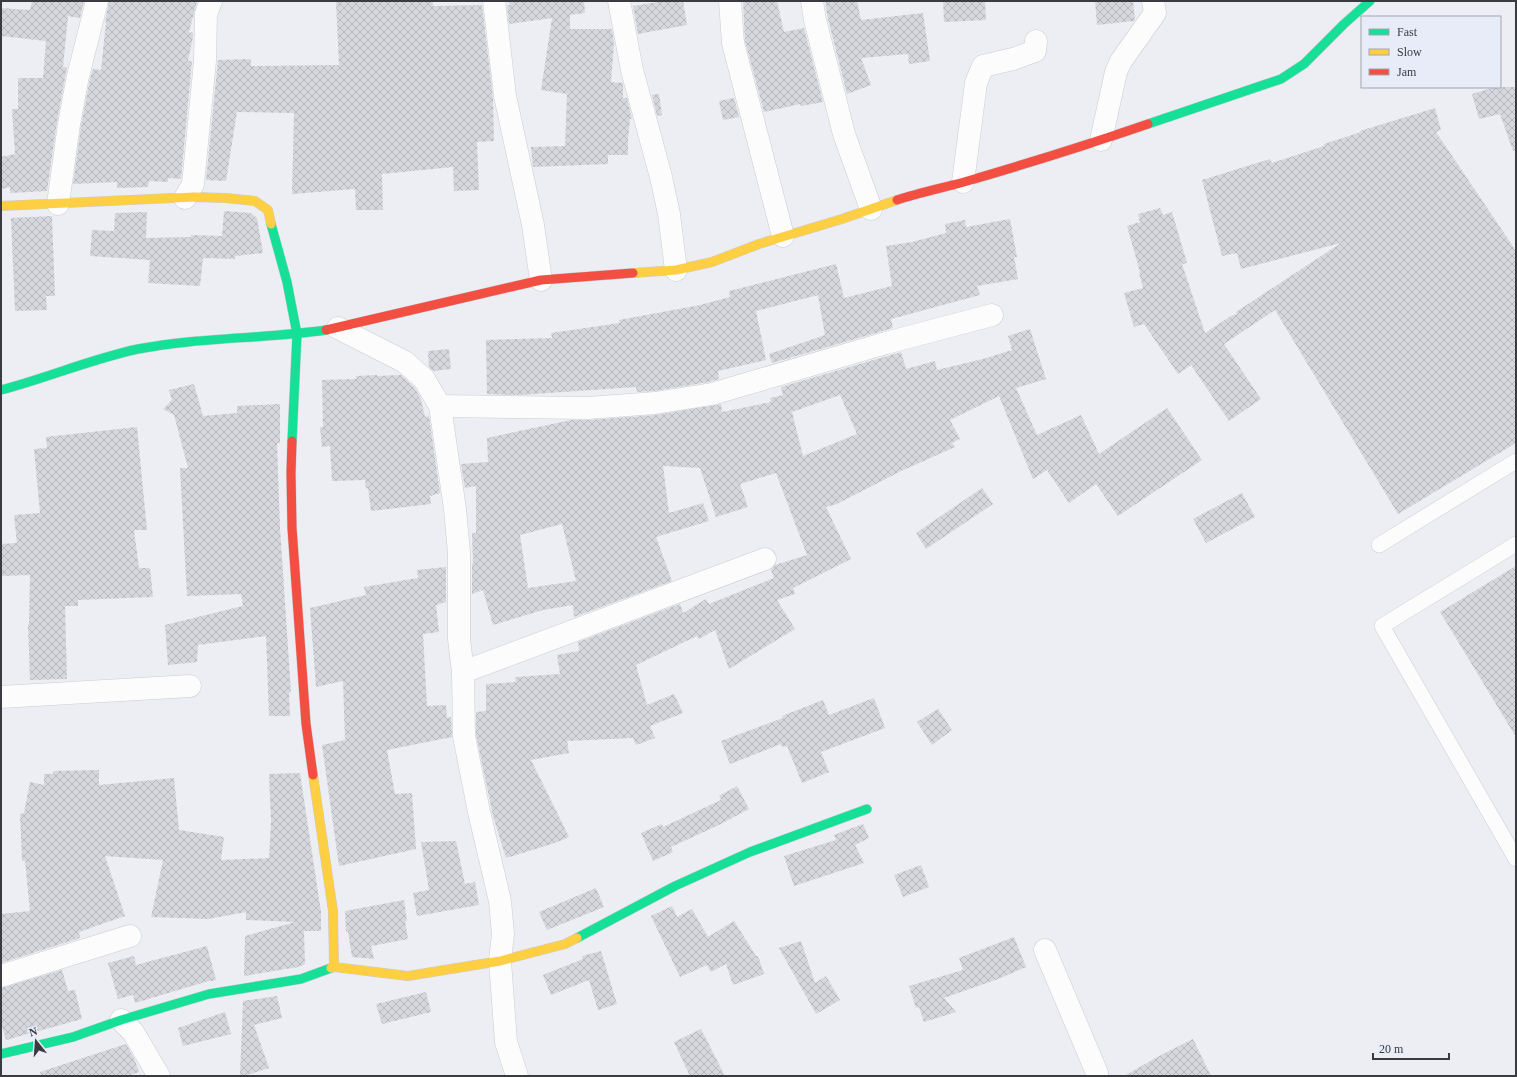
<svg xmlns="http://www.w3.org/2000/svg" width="1517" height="1077" font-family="Georgia,serif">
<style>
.building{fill:url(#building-cross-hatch);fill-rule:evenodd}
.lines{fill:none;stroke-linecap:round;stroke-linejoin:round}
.lane-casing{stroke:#cbccd1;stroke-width:16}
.street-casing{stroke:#cbccd1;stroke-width:23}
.fast-casing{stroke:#cbccd1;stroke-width:10}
.slow-casing{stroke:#cbccd1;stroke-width:10}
.jam-casing{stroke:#cbccd1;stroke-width:10}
.lane{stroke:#fcfcfd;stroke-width:15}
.street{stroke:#fcfcfd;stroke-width:22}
.fast{stroke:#16e098;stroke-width:9}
.slow{stroke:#ffcf43;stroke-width:9}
.jam{stroke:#f24e42;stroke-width:9}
</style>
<defs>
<pattern id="building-cross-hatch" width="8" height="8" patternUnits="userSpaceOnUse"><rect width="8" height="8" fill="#d5d7dc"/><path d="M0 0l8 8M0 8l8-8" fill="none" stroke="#b8b9be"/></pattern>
</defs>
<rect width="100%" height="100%" fill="#eceef4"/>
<g class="building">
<path d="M32,1H84L80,18L68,16L63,67H67L57,122L47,191L10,193V187L1,189V157L15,154L12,109H18V78H43L46,41L1,36V8L30,10Z"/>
<path d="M109,1H197L189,32L193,33V37L188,61H192L181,179L168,178V182L149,181L148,187L117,188V182L73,184L81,126L90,79L93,69L101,70L106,22H105Z"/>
<path d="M336,1H433V6L482,5L493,98L494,141L477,142L479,190L454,191L453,167L382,174L383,210H356L355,189L292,194L294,113L237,112L226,181L206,180L218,60L251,59V66L339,65Z"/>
<path d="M509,1H584L585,13L570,15V29H612L614,43L611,82L623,83V98H627L632,119H630L628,139V155H608V164L533,167L531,147L565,146L567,94L541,90L552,18L509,24L507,5H510Z"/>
<path d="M664,1H683L687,25L638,34L633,6Z"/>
<path d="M743,1H777L784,32L804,28L823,102L801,106L800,104L764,112L745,41Z"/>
<path d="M825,1H857L861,20L923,13L930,61L909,64L908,54L861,58L871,85L847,94L828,19Z"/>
<path d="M943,1H985L986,20L944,22Z"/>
<path d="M1095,1H1133L1135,19L1134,21L1097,25Z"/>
<path d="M1495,87H1516V150L1513,151L1500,114L1479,119L1472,94Z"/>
<path d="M659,94L662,115L657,116L652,95Z"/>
<path d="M734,98L739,117L723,120L719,101Z"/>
<path d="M1435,108L1441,130L1436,132L1516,251V443L1398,514L1275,310L1224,344L1261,399L1229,421L1191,365L1178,374L1144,324L1134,327L1124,293L1143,288L1139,273L1140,272L1127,226L1140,222L1138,214L1160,208L1163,215L1172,212L1187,263L1182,264L1205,333L1231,316L1237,314L1236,312L1341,243L1241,269L1237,253L1222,256L1202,180L1270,159L1272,163L1324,146V144L1361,132L1360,131Z"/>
<path d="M224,211L251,213L257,218L263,253L235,256V259L203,258L200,286L148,283L150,260L90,256L92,230L114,231L115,213L147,212L146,238L191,237V235L222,236Z"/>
<path d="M52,216L55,296H46L47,310L15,311L11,218Z"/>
<path d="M1010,219L1017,257H1014L1018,279L977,286L980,295L891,319L893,328L772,363L769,354L825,335L818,295L756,311L766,360L718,371L719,379L709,382L654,391L637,392L636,387L519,395L487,394L486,340L552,338L551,333L620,323L619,320L700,305L730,297L729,291L836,264L844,298L892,286L886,246L912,242L946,233L945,224L965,220L966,227Z"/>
<path d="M1030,329L1046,379L1016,388L1037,435L1081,415L1099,454L1167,408L1202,460L1118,516L1096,484L1069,503L1047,470L1033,479L999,396L950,420L960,439L952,443L955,447L899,472L837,504L826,507L851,559L793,588L795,594L777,600L795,629L729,669L715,630L699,639L697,636L636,665L647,705L674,694L683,713L650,726L655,738L636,745L633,738L567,741L569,753L531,760L569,837L555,843L506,858L493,816L476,735V712L486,711V684L516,682L515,677L560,674L557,655L579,651L578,642L680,604L683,613L706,599L709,604L774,578L771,570L775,565L807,555L776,473L740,484L748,507L716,517L700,468L663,466L669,513L703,503L709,521L656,537L672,581L574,617L573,605L543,610L493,625L483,590L472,594V564L473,563L472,533H476V486L465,488L461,464L488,462L487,438L571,420H589L656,415L721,404L722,412L771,402L770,398L783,395L781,387L901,352L906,369L935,361L937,370L983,359L1012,350L1008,336ZM840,395L857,434L803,456L792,412ZM562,524L576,581L528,588L520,535Z"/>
<path d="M449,349L451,369L433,371L429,367L428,351Z"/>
<path d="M377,375V376L401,375L414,387L421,399L425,417L429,416L440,493L430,496L431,504L371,511L368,488L366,489L365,480L332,481L330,446L322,447L320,427H323L322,380L356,379V376Z"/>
<path d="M194,384L203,416L237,413V406L280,404V443H277L280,528L291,692L289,693L290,716H269L266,636L198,645L197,662L168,665L165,625L243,606L241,594L187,596L180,468H188L174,415L163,409L172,400L169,390Z"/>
<path d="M137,427L147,530H134L139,568H150L153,597L78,600V606H65L67,679L30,680L28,624H29L30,575L1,576V544L17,543L14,515L40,513L34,449L47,448L46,437Z"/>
<path d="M982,488L993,504L926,549L916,533Z"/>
<path d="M1242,493L1255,517L1206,543L1193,519Z"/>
<path d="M1516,566V737L1440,612Z"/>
<path d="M446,567V602L436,605L439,632L423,634L427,706L446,705L447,718L451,717L452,737L387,750L395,794L412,793L416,849L339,866L322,745L345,740L343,681L316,687L310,608L366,595L364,587L418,578L417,570Z"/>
<path d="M874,698L885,728L821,752L829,772L802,783L787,746L782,747L781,744L730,764L721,741L783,718L782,716L823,700L829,715Z"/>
<path d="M938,709L952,730L932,745L917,722Z"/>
<path d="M99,770V785L174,778L179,830L224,837L221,860L269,858L271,822L269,774L300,773L321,912V931H304L305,964L298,967L244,976L245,936L295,922L246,920V912L208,919L151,917L163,860L105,856L125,916L79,932L80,938L1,963V914L30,911L25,861H22L20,814L24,813L30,782L44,785V774H53V771Z"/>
<path d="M737,786L749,809L721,824L671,847L673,852L653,861L641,833L662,824L663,827L721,800L719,796Z"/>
<path d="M863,824L869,838L855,845L864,863L794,886L784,856L836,840L834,835Z"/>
<path d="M456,841L465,884L475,882L479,905L417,916L413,893L429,890L421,842Z"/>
<path d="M921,865L929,887L903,897L894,875Z"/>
<path d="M596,888L604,907L547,930L539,912Z"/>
<path d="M404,900L407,921H405L408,939L371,946L374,959L352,957L348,931L346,932L345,911Z"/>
<path d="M672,906L677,917L692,909L708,937L734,921L756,956H758L764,974L733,985L726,964L711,972L707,965L680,977L651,916Z"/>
<path d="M1014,937L1026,967L998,979L944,998L956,1012L924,1022L919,1007L916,1008L909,986L963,970L959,958Z"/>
<path d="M801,941L815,983L826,976L840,1000L816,1014L779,948Z"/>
<path d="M207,946L216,980L205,982L135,1003L133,995L118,999L108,963L134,956L136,965Z"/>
<path d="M601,951L617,1004L598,1010L589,980L551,995L543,975L583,959L582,956Z"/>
<path d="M62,970L68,991L75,990L82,1019L6,1040L1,1023V988Z"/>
<path d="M426,992L431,1012L382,1024L376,1004Z"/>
<path d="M277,996L282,1018L254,1025L269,1068L244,1076H240L243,1001Z"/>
<path d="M225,1012L231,1034L183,1046L178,1028Z"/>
<path d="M701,1029L725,1076H690L674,1042Z"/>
<path d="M1193,1039L1211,1076H1124L1161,1055Z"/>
<path d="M126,1044L134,1058L139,1072L127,1076H41L40,1072Z"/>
</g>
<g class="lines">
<g class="lane-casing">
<g id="lane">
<path d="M1516,544L1382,626L1516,859"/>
<path d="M1379,545L1516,461"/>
</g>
</g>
<g class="street-casing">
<g id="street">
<path d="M494,1L505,96L533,225L541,280"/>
<path d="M619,1L632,70L661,177L669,214L676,270"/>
<path d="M730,1L733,43L783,236"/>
<path d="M812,1L815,20L844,134L871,209"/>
<path d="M1101,140L1116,72L1121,61L1155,13L1153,1"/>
<path d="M963,182L976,83L983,66L1013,59L1035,51L1036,41"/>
<path d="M185,198L193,184L205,61L206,14L211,1"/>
<path d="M58,204L69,124L78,76L97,1"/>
<path d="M338,328L405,362L424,379L440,406L455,509L459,553V639L463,672L464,736L479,812L500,901L503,934L500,961L506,1042L517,1076"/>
<path d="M440,406L588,408L655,403L712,394L886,343L992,315"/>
<path d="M463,672L765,559"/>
<path d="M1,697L190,686"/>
<path d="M1045,950L1097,1073V1076"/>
<path d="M1,976L130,936"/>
<path d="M121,1020L133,1032L159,1076"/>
</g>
</g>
<g class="fast-casing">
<g id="fast">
<path d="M1148,124L1281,79L1304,64L1344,24L1370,1"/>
<path d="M271,224L287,282L297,334L292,441"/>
<path d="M1,390C47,378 91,359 138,349C200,337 264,339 326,330"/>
<path d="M577,938L675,886L750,852L867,809"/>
<path d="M1,1054L73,1037L121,1020L209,994L301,979L331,968"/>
</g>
</g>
<g class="slow-casing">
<g id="slow">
<path d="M1,206L194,197L226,198L255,201L268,210L271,224"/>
<path d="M633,273L676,270L712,262L759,244L842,219L897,200"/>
<path d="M313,775L333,911L334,967"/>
<path d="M331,968L334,967L408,976L500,961L565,944L577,938"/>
</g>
</g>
<g class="jam-casing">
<g id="jam">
<path d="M897,200C919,193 942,188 964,182C1026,164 1087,145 1148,124"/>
<path d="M326,330L541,280L633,273"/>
<path d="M292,441L291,473L292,528L306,724L313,775"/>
</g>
</g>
<use href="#lane" class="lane"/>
<use href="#street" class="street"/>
<use href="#fast" class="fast"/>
<use href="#slow" class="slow"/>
<use href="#jam" class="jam"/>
</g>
<rect width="1517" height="1077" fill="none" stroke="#3a3b40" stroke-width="4"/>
<rect x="1361" y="16" width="140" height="72" fill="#e8ecf8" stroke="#a2a5ae"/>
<rect x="1369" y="29" width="20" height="6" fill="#16e098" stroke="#a2a5ae"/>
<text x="1397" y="36" font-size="12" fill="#3a3b40">Fast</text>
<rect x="1369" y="49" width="20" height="6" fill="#ffcf43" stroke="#a2a5ae"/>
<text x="1397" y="56" font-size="12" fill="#3a3b40">Slow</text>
<rect x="1369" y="69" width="20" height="6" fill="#f24e42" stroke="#a2a5ae"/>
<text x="1397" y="76" font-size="12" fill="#3a3b40">Jam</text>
<g transform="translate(36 1041) rotate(343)" stroke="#e8ecf8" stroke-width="3" paint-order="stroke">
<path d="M0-3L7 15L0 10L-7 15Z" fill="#3a3b40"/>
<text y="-6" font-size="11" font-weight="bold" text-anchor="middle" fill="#3a3b40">N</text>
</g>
<path d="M1373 1053v6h76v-6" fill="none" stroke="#3a3b40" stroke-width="2"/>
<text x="1379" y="1053" font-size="12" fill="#3a3b40" stroke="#e8ecf8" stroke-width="3" paint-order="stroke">20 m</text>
</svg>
